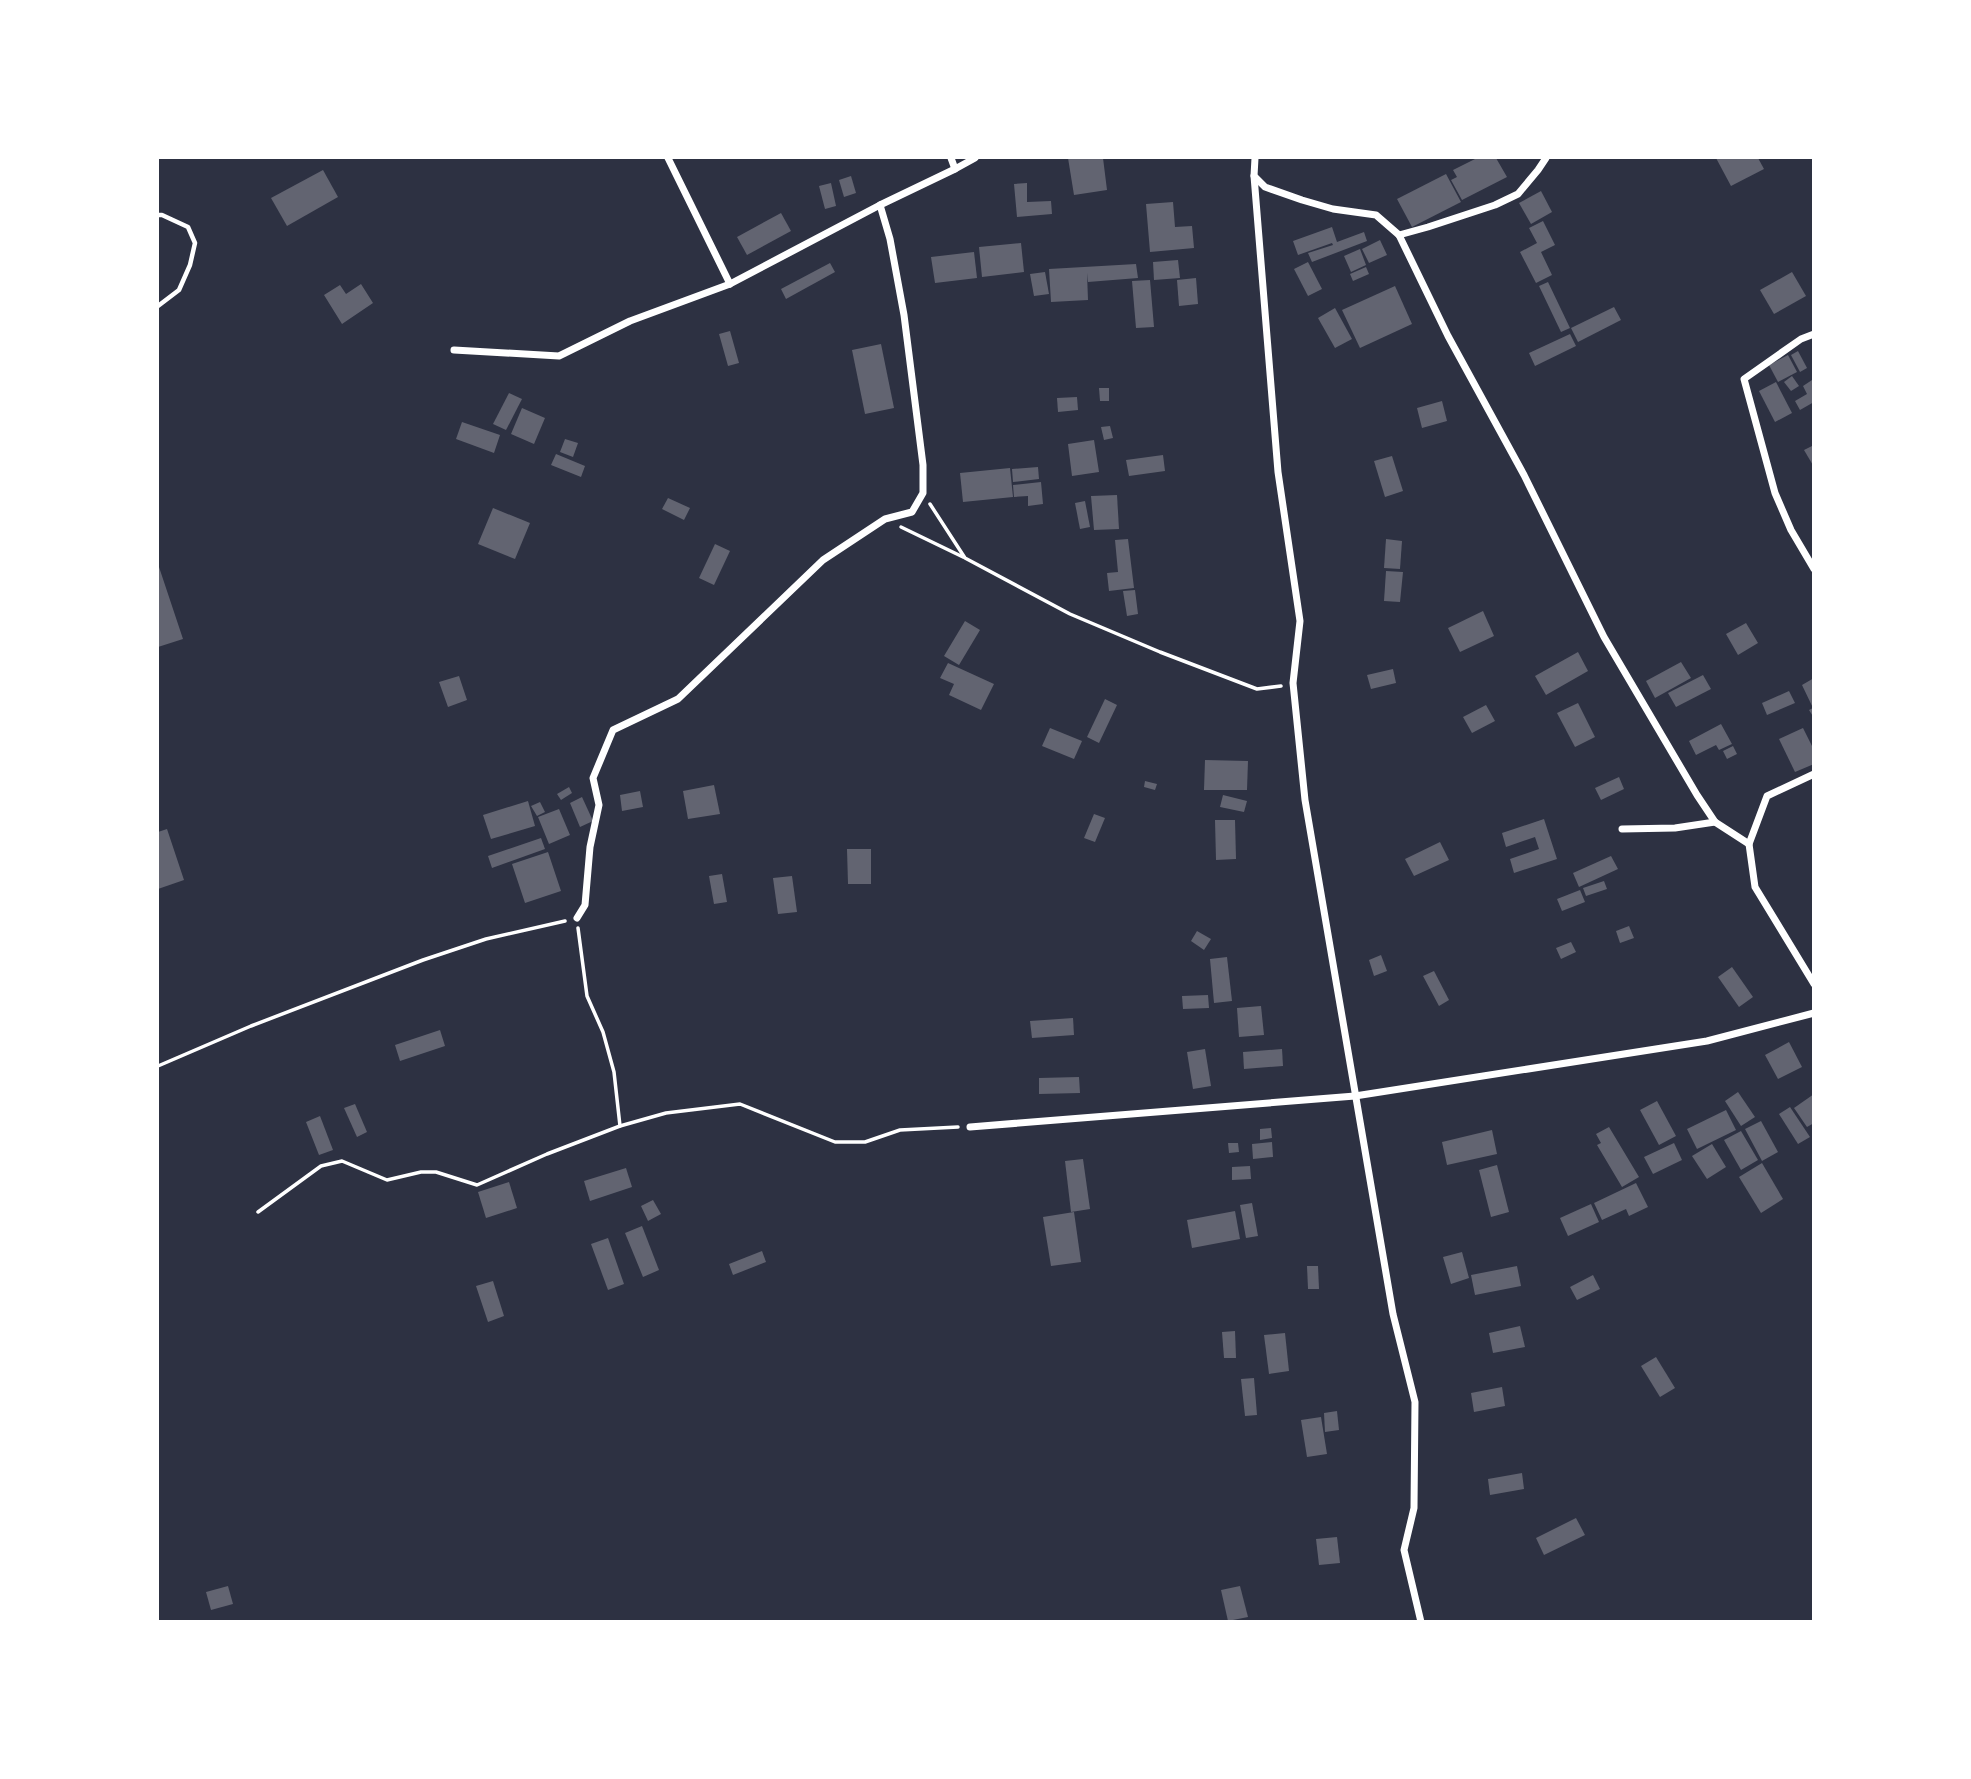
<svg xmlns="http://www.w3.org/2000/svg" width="1971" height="1779" font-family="Manrope,sans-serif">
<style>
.building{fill:#626471}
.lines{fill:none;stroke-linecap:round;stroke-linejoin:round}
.path{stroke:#fff;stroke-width:3.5}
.service{stroke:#fff;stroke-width:4.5}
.minor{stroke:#fff;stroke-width:7}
</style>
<rect width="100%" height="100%" fill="#2d3142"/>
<g class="building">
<path d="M1068,158H1103L1107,190L1074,195Z"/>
<path d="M1477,158H1496L1507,177L1462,200L1451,180L1457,177L1453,170Z"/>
<path d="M1716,158H1758L1764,169L1731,186Z"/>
<path d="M323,170L338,197L287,226L271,198Z"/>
<path d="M1446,174L1461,202L1412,227L1397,199Z"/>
<path d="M851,176L856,193L844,197L839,180Z"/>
<path d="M831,183L836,206L825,209L819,186Z"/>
<path d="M1027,183V202L1051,201L1052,214L1017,217L1014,184Z"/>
<path d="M1541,191L1552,212L1531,224L1519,203Z"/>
<path d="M1173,202L1175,227L1192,226L1194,248L1150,252L1146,204Z"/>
<path d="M781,213L791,231L747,255L737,237Z"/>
<path d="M1543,221L1555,245L1541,252L1552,275L1536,283L1520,252L1537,243L1529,228Z"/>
<path d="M1332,227L1337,242L1364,232L1367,241L1312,262L1308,253L1333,245L1332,243L1298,255L1293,241Z"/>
<path d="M1380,240L1387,255L1369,263L1362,249Z"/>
<path d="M1021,243L1024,272L982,277L979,247Z"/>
<path d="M1360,249L1366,265L1351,272L1344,256Z"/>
<path d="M974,252L977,278L935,283L931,257Z"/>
<path d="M1178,260L1180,278L1154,280L1153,262Z"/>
<path d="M1308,262L1322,289L1308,296L1294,269Z"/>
<path d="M830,263L835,272L786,299L781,289Z"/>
<path d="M1136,264L1138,278L1088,282L1087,273L1088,300L1051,302L1049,269Z"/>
<path d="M1366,267L1369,274L1353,281L1350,274Z"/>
<path d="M1045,272L1049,294L1034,296L1030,274Z"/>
<path d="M1792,272L1806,296L1774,314L1760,290Z"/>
<path d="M1196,278L1198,304L1179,306L1177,280Z"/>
<path d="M1150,280L1154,327L1136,328L1132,281Z"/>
<path d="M1548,282L1570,328L1561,332L1539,286Z"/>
<path d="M361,284L373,303L342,324L324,295L340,285L346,294Z"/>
<path d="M1395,286L1412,324L1360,348L1342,310Z"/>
<path d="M1614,307L1621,320L1578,342L1571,328Z"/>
<path d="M1335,308L1352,339L1335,348L1318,318Z"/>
<path d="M730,331L739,363L728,366L719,334Z"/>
<path d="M1570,334L1576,346L1535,366L1529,353Z"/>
<path d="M881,344L894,408L865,414L852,350Z"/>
<path d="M1798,351L1807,368L1800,372L1791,355Z"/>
<path d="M1788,355L1797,372L1778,382L1769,365Z"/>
<path d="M1792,376L1799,386L1791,391L1784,382Z"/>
<path d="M1812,380L1814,402L1800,410L1795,401L1807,394L1803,386Z"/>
<path d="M1776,382L1792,413L1775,422L1759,391Z"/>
<path d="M1099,388H1109V401H1100Z"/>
<path d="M509,393L522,399L506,430L493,424Z"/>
<path d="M1077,397L1078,410L1058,412L1057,398Z"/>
<path d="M1442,401L1447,421L1422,428L1417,408Z"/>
<path d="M522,408L545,418L534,444L511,434Z"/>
<path d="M462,422L500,435L494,453L456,439Z"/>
<path d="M1110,426L1113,438L1104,440L1101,427Z"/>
<path d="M565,439L578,443L573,457L560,452Z"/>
<path d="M1094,440L1099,472L1072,476L1068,444Z"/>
<path d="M1814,445V467L1804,450Z"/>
<path d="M556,454L585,466L581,477L551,465Z"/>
<path d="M1163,455L1165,471L1129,476L1126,460Z"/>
<path d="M1392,456L1403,491L1385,497L1374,461Z"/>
<path d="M1038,467L1039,479L1013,482L1012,469Z"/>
<path d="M1010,468L1013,497L963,502L960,473Z"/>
<path d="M1041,482L1043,504L1028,506V496L1014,497L1013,485Z"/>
<path d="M1117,495L1119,529L1094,530L1091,496Z"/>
<path d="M668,498L690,508L684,520L662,509Z"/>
<path d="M1085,501L1090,527L1080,529L1075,503Z"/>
<path d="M493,508L530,523L515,559L478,544Z"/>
<path d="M1128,539L1134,588L1109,591L1107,573L1118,572L1115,540Z"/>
<path d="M1386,539L1402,541L1400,569L1384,568Z"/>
<path d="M715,544L730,551L714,585L699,578Z"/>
<path d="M158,564L183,639L158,647Z"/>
<path d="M1386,571L1403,572L1400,602L1384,601Z"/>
<path d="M1135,590L1138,614L1127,616L1123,591Z"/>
<path d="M1483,611L1494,636L1460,652L1448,628Z"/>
<path d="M965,621L980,630L959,665L944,656Z"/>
<path d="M1746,623L1758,643L1738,655L1726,634Z"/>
<path d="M1578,652L1588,671L1546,695L1535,676Z"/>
<path d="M1681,662L1691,678L1655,698L1646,681Z"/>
<path d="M948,663L994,684L981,710L949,695L954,684L940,678Z"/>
<path d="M1393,669L1396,683L1371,689L1367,675Z"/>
<path d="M1703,675L1711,689L1676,707L1668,693Z"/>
<path d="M459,676L467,700L448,707L439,682Z"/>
<path d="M1814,678V718L1809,710L1813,708L1802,685Z"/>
<path d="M1789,691L1795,703L1767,715L1762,703Z"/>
<path d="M1105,699L1117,705L1099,743L1087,737Z"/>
<path d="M1578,703L1595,737L1575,747L1557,713Z"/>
<path d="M1486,705L1495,721L1472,733L1463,717Z"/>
<path d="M1721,724L1732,744L1719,750L1716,745L1696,755L1689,741Z"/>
<path d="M1050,728L1082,741L1074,759L1042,746Z"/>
<path d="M1803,728L1814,750V764L1795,772L1779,739Z"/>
<path d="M1733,746L1737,754L1727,759L1723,751Z"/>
<path d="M1205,760L1248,761L1247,790H1204Z"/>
<path d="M1619,777L1624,789L1601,800L1595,788Z"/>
<path d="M1145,781L1157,784L1155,790L1144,787Z"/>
<path d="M714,785L720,814L688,819L683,791Z"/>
<path d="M569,787L572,793L561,800L557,794Z"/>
<path d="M640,791L643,807L622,811L620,795Z"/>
<path d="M1223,795L1247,801L1244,812L1220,807Z"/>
<path d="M582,797L593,821L580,827L570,803Z"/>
<path d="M528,801L535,826L491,839L483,815Z"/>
<path d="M540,802L545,812L537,816L531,806Z"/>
<path d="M559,809L570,835L549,844L538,817Z"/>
<path d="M1094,814L1105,818L1095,842L1084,838Z"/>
<path d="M1544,819L1557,859L1514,873L1510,859L1539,849L1535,837L1506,847L1502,833Z"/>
<path d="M1215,820H1235L1236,859L1216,860Z"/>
<path d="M167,829L184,880L158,889V832Z"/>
<path d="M541,838L545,849L492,868L488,856Z"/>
<path d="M1440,842L1449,860L1414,876L1405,859Z"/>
<path d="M847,849H871V884H848Z"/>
<path d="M548,852L561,891L525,903L512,864Z"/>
<path d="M1611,856L1618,869L1579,887L1573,873Z"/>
<path d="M722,874L727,902L714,904L709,876Z"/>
<path d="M792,876L797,912L778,914L773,878Z"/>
<path d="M1604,881L1607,889L1586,896L1583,888Z"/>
<path d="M1580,890L1585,902L1562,911L1557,899Z"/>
<path d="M1629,926L1634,938L1620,943L1616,931Z"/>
<path d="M1197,931L1211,939L1204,950L1191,941Z"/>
<path d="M1571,942L1576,952L1561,959L1556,948Z"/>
<path d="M1381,955L1387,971L1374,976L1369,960Z"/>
<path d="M1227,957L1232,1001L1214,1003L1210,959Z"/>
<path d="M1732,967L1753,997L1739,1007L1718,977Z"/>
<path d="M1434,971L1449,1000L1439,1006L1423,976Z"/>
<path d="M1208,995L1209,1008L1183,1009L1182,996Z"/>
<path d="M1261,1006L1264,1035L1239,1037L1237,1008Z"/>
<path d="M1073,1018L1074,1035L1032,1038L1030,1021Z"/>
<path d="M440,1030L445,1046L400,1061L395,1045Z"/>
<path d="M1789,1042L1802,1067L1778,1079L1765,1055Z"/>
<path d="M1205,1049L1211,1086L1193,1089L1187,1052Z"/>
<path d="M1282,1049L1283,1066L1244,1069L1243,1052Z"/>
<path d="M1079,1077L1080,1093L1039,1094V1078Z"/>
<path d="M1738,1092L1755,1117L1741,1126L1725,1101Z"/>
<path d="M1814,1094V1123L1807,1127L1794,1108Z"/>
<path d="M1657,1101L1676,1136L1659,1145L1640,1110Z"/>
<path d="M355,1104L367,1132L357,1137L344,1108Z"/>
<path d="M1790,1107L1810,1137L1798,1144L1779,1114Z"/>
<path d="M1726,1110L1736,1130L1697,1149L1687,1129Z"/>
<path d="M320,1116L333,1150L319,1155L306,1122Z"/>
<path d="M1761,1121L1778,1152L1762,1161L1745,1129Z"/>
<path d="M1609,1127L1639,1177L1622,1187L1597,1145L1601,1143L1596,1134Z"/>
<path d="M1271,1128L1272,1138L1260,1140V1129Z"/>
<path d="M1492,1130L1497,1154L1447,1165L1442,1142Z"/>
<path d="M1741,1131L1758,1160L1741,1170L1724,1140Z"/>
<path d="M1272,1142L1273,1157L1253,1159L1252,1144Z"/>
<path d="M1228,1143H1238L1239,1152L1229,1153Z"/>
<path d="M1674,1143L1682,1160L1653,1174L1644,1157Z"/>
<path d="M1712,1144L1726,1167L1707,1179L1692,1156Z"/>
<path d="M1083,1159L1090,1209L1071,1212L1065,1161Z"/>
<path d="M1762,1163L1783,1199L1761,1213L1739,1177Z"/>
<path d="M1497,1165L1509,1212L1491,1217L1479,1170Z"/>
<path d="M1250,1166L1251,1179L1232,1180V1167Z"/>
<path d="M626,1168L632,1187L590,1201L584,1181Z"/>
<path d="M509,1182L517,1208L486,1218L478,1192Z"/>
<path d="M1636,1183L1648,1207L1629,1216L1626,1209L1602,1220L1594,1203Z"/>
<path d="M653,1200L661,1214L648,1221L641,1206Z"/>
<path d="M1252,1203L1258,1236L1246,1238L1240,1205Z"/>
<path d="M1591,1204L1599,1222L1568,1236L1560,1218Z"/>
<path d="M1235,1211L1240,1239L1192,1248L1187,1220Z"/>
<path d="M1074,1212L1081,1262L1051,1266L1043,1217Z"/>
<path d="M642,1226L659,1270L643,1277L625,1233Z"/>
<path d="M608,1238L624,1284L608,1290L591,1244Z"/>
<path d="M762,1251L766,1262L733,1275L729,1264Z"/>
<path d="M1462,1252L1469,1278L1451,1284L1443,1257Z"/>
<path d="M1307,1266H1318L1319,1289H1308Z"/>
<path d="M1517,1266L1521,1286L1475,1295L1471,1275Z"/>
<path d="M1593,1275L1600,1289L1577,1300L1570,1287Z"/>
<path d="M493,1281L504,1316L488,1322L476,1286Z"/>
<path d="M1520,1326L1525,1347L1493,1353L1489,1333Z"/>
<path d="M1235,1331L1236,1358H1224L1222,1332Z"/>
<path d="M1285,1333L1289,1371L1269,1374L1264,1335Z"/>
<path d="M1656,1357L1675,1388L1660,1397L1641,1366Z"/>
<path d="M1254,1378L1257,1415L1245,1416L1241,1379Z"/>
<path d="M1502,1387L1505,1406L1474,1412L1471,1393Z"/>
<path d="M1337,1411L1339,1430L1325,1432L1324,1413Z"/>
<path d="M1321,1417L1327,1454L1307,1457L1301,1420Z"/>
<path d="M1522,1473L1524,1489L1490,1495L1488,1479Z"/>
<path d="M1576,1518L1585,1535L1544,1555L1536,1538Z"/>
<path d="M1337,1537L1340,1563L1319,1565L1316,1539Z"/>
<path d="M228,1586L233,1604L211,1610L206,1592Z"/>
<path d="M1240,1586L1248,1617L1228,1621L1221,1590Z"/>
</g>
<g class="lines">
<g class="path">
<path d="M930,504L965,558L1070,614L1160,652L1257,689L1281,686"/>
<path d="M901,527L963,557"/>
<path d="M578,928L587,996L603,1032L614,1072L620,1126"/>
<path d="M158,1066L251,1026L423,960L486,939L565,921"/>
<path d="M258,1212L321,1166L342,1161L387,1180L421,1172H436L477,1185L547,1154L620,1126L666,1113L740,1104L835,1142H865L900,1130L958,1127"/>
</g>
<path class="service" d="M158,215H162L188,227L195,243L190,265L179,290L158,306"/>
<g class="minor">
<path d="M668,158L730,284"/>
<path d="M951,158L955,169"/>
<path d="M1255,158L1254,176L1265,187L1302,200L1333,209L1376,215L1399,235L1428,227L1495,205L1518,194L1538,170L1546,158"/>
<path d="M1254,176L1278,472L1300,621L1293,683L1305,800L1393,1314L1415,1402L1414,1508L1404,1550L1421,1622"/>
<path d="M1399,235L1448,336L1524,475L1604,637L1697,795L1715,822"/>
<path d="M1814,334L1801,339L1744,379L1775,493L1791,530L1814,569"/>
<path d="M454,350L559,356L630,321L730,284L880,205"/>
<path d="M1622,829L1675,828L1715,822L1749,844L1767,796L1814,774"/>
<path d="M1749,844L1755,887L1814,984"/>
<path d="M577,918L585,905L590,847L599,805L593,778L613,730L678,699L823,560L885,519L912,512L923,493V465L904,315L890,239L880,205L955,169L975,158"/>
<path d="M970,1127L1355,1096L1707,1041L1814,1013"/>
</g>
</g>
<rect width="1971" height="1779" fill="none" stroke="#ffffff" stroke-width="318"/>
</svg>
